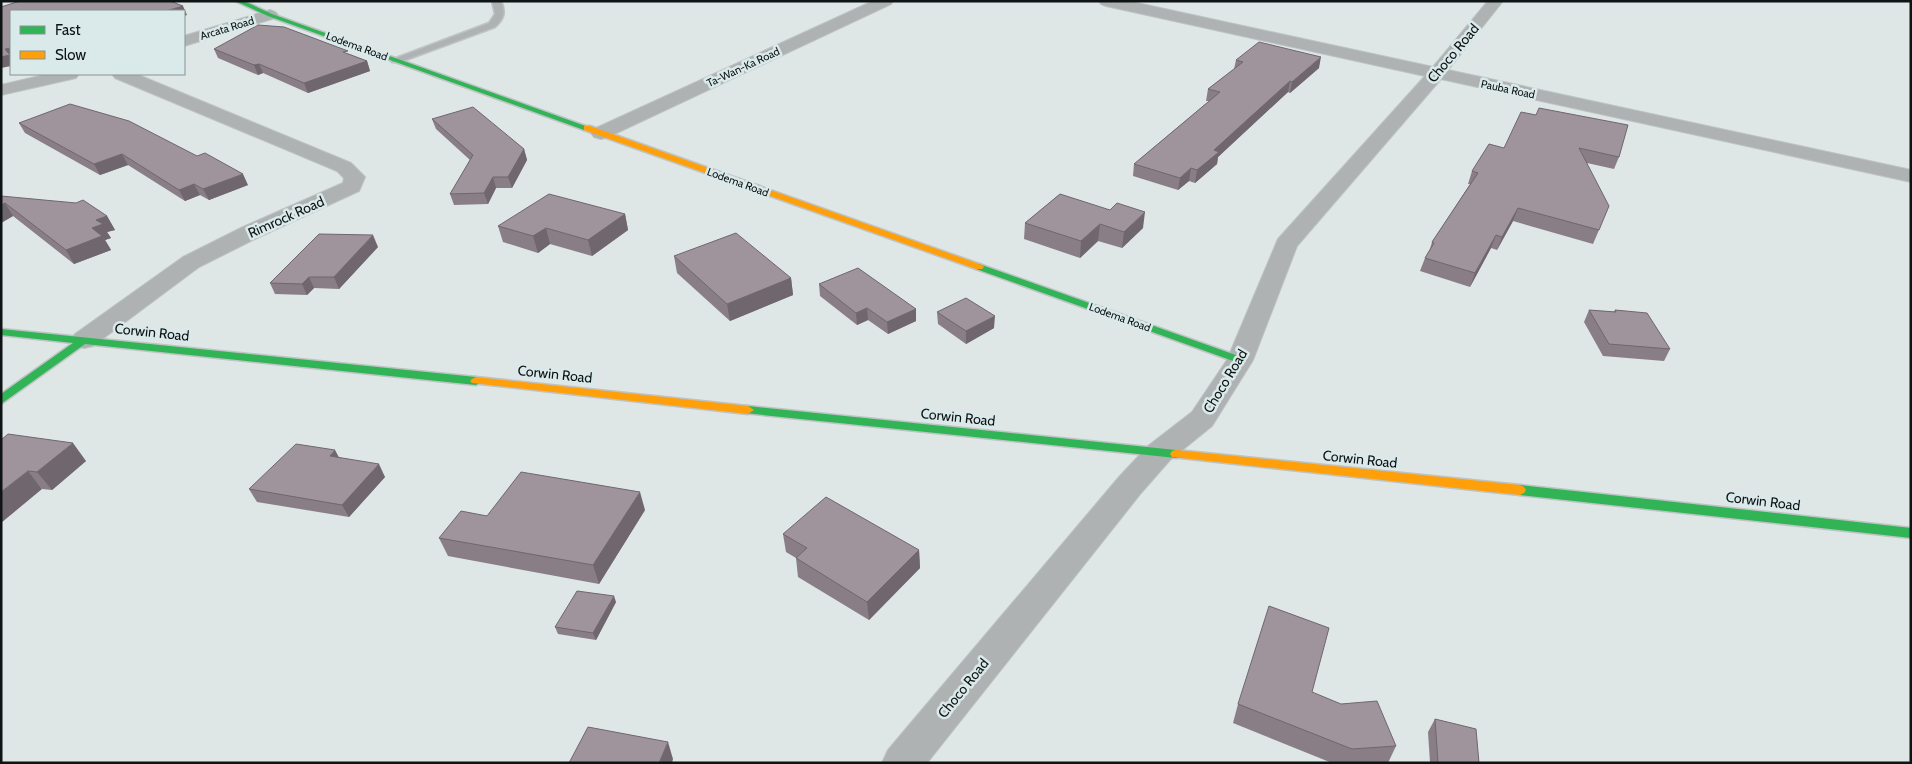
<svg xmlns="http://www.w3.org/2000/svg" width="1912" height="764" font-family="Cabin,sans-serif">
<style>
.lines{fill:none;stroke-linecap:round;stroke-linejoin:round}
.lane-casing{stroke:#bec3c4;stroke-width:3}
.street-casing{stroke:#bec3c4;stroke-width:2}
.fast-casing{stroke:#bec3c4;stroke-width:3}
.slow-casing{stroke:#bec3c4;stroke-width:3}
.lane{fill:#afb2b3;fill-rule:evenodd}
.street{fill:#afb2b3;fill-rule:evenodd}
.fast{fill:#30b455;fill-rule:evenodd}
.slow{fill:#ff9f0a;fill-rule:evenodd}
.wall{fill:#897e86}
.shaded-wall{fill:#6f676d}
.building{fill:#9f939c;stroke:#6f676d}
.labels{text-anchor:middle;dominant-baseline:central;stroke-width:5;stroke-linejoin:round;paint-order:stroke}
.far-street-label{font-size:11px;fill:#0e1314;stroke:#dae9ea}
.street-label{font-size:14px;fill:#0e1314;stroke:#dae9ea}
</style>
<rect width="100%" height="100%" fill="#dee6e6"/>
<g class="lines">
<g class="lane-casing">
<path id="lane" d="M492,1H501C506,12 504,19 495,27L400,62H392L391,60L489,23L495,14Z"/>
</g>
<g class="street-casing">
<g id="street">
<path d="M873,1H893L891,4L608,137L601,139L594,137L591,133L594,129Z"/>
<path d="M1099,1H1128L1433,67L1488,1H1503L1448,70L1911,170V182L1441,79L1297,246L1253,360L1212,426L1170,460L1141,493L927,763H882L888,750L1119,477L1148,446L1192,412L1227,360L1278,239L1425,76L1106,6L1101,4Z"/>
<path d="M270,10L275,12L278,15L275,18L184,46V36Z"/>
<path d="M48,74H79L76,78L1,95V85Z"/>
<path d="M112,74H136L351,163L365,177L359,191L259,237L199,267L93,346L84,348L75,346L71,340L75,334L183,257L243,227L343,183L344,178L337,171L115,78Z"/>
</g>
</g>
<g class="fast-casing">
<g id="fast">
<path d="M235,1H244L272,14L591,128L584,130L268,16Z"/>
<path d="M979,264L1244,358L1245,360L1244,362H1236L976,269L974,267L976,265Z"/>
<path d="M1,329L476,377L482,381L476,385L85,344L1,404V394L73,343L1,335Z"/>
<path d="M748,406L1176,450L1180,451L1182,454L1180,457L1176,458L744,413L742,410L744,407Z"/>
<path d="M1520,485L1911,528V538L1520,495L1516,493L1514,490L1516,487Z"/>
</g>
</g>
<g class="slow-casing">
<g id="slow">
<path d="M584,126H590L982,265L984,267L982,269H976L584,130Z"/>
<path d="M476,377L748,406L754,410L748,414L472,383L470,381L472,379Z"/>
<path d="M1176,450L1520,485L1524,487L1526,490L1524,493L1520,495L1172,457L1170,454L1172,451Z"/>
</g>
</g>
<use href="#lane" class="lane"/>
<use href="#street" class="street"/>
<use href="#fast" class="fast"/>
<use href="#slow" class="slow"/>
</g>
<g class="wall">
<path d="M214,49L349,54L367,61L370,71L308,93L263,73L258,75L218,58Z"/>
<path d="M1236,60L1319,68L1290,93L1288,92L1218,157L1217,164L1195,183L1189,181L1178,190L1133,176L1134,164L1209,101H1206L1208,89L1234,69Z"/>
<path d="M1536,115L1619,157L1614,169L1587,163L1599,230L1593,244L1513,221L1497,250L1491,248L1470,287L1420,271L1425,258L1430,249L1432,242L1470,184H1468L1472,171L1504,148Z"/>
<path d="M432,119L524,149L527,160L512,188H496L488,204L454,205L450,194L470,160L436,129Z"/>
<path d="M19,123L248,185L209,200L200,195L185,201L128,165L100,175L25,133Z"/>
<path d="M1060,194L1143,228L1122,248L1098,241L1080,258L1024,239L1025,223Z"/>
<path d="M1,196L107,216L115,230L107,232L111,238L105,240L111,250L74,264L13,216L1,223Z"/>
<path d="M625,214L628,230L592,256L550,244L538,253L503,242L498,226Z"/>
<path d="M378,247L339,289L314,288L307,295L275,294L270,283Z"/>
<path d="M674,256L791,278L793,295L730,321L677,273Z"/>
<path d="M819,284L916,309V321L888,334L868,320L857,325L820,296Z"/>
<path d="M1589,310L1614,312L1615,310L1670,349L1664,361L1603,356L1584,322Z"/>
<path d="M937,312L994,328L966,344L938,324Z"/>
<path d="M1,440L86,461L52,490L42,489Z"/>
<path d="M339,457L385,477L349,517L257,502L249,489Z"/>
<path d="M645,510L599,584L448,556L439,538L487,516Z"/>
<path d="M783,534L919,550L920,568L869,620L798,577L796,558L786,552Z"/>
<path d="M616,602L596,640L558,634L555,627Z"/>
<path d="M1312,692L1396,746L1388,763H1332L1233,723L1238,704Z"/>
<path d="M1435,719L1479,763H1430L1428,732Z"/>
</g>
<g class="shaded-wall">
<path d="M183,6L187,15L184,16V11H166Z"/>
<path d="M11,48V66L1,68V57L5,49Z"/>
<path d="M1321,57L1319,68L1290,93L1292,82Z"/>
<path d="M367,61L370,71L308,93L304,83Z"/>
<path d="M259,64L263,73L258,75L254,65Z"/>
<path d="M1290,81L1288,92L1218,157L1217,164L1195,183L1197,170L1214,150Z"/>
<path d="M524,149L527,160L512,188L508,177Z"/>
<path d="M122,154L128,165L100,175L94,164Z"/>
<path d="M1191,168L1189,181L1178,190L1180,178Z"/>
<path d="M243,174L248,185L209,200L203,189Z"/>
<path d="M493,177L496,188L488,204L484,193Z"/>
<path d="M194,184L200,195L185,201L179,190Z"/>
<path d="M5,203L13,216L1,223V205Z"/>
<path d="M1518,208L1513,221L1497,250L1502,237Z"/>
<path d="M1145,212L1143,228L1122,248L1124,232Z"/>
<path d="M625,214L628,230L592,256L588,240Z"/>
<path d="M107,216L115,230L107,232L111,238L105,240L111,250L74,264L66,250L92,228L96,220Z"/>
<path d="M1100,224L1098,241L1080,258L1081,241Z"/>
<path d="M546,228L550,244L538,253L533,236Z"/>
<path d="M373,235L378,247L339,289L334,277Z"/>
<path d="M1496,235L1491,248L1470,287L1475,273Z"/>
<path d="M309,277L314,288L307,295L302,284Z"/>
<path d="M791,278L793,295L730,321L727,304Z"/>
<path d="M867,308L868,320L857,325L856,313Z"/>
<path d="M916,309V321L888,334L887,322Z"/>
<path d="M995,316L994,328L966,344V331Z"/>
<path d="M73,443L86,461L52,490L37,472Z"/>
<path d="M335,450L342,463L330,456Z"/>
<path d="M379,464L385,477L349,517L342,505Z"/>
<path d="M28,471L42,489L1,523V492Z"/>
<path d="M640,492L645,510L599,584L593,565Z"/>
<path d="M919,550L920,568L869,620L867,602Z"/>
<path d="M614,596L616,602L596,640L593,633Z"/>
<path d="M668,742L673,759L672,763H659Z"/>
</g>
<g class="building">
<path d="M20,1H170L183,6L166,11H11V48L5,49L10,55L1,57V7Z"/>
<path d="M258,25L284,27L348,51L343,52L367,61L304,83L259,64L254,65L214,49Z"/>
<path d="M1259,42L1321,57L1292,82L1290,81L1214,150L1219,152L1197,170L1191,168L1180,178L1134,164L1220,92L1208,89L1243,62L1236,60Z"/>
<path d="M70,104L129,121L197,156L205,153L243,174L203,189L194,184L179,190L122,154L94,164L19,123Z"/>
<path d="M473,107L524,149L508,177H493L484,193L450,194L473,155L432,119Z"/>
<path d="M1539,108L1628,125L1619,157L1579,148L1609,206L1599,230L1518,208L1502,237L1496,235L1475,273L1425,258L1434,243L1432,242L1478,173L1472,171L1489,144L1504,148L1521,112L1536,115Z"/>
<path d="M549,194L625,214L588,240L546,228L533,236L498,226Z"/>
<path d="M1060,194L1110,210L1117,203L1145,212L1124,232L1100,224L1081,241L1025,223Z"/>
<path d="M1,196L76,203L83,200L107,216L96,220L103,224L92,228L102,236L66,250L5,203L1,205Z"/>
<path d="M736,233L791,278L727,304L674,256Z"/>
<path d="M319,234L373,235L334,277H309L302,284L270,283Z"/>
<path d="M858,268L916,309L887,322L867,308L856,313L819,284Z"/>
<path d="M966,298L995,316L966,331L937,312Z"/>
<path d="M1589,310L1616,312L1615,310L1647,313L1670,349L1609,344Z"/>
<path d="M8,434L73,443L37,472L28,471L1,492V440Z"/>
<path d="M296,444L335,450L330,456L379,464L342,505L249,489Z"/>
<path d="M521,472L640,492L593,565L439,538L461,511L487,516Z"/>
<path d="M826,497L919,550L867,602L796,558L807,548L783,534Z"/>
<path d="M577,591L614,596L593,633L555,627Z"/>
<path d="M1269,606L1329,628L1312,692L1341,704L1377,701L1396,746L1352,749L1238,704Z"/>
<path d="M1435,719L1476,729L1479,763H1438Z"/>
<path d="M588,727L668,742L659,763H569Z"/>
</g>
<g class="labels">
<g class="far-street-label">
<text transform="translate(227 28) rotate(-17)">Arcata Road</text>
<text transform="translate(357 46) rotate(20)">Lodema Road</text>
<text transform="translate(743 67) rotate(-25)">Ta-Wan-Ka Road</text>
<text transform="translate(1508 89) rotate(12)">Pauba Road</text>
<text transform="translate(738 182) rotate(20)">Lodema Road</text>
<text transform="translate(1120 317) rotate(20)">Lodema Road</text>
</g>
<g class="street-label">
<text transform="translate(1453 53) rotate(-50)">Choco Road</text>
<text transform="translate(286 217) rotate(-24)">Rimrock Road</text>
<text transform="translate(152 332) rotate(6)">Corwin Road</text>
<text transform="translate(555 374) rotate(6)">Corwin Road</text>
<text transform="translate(1225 381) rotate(-59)">Choco Road</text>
<text transform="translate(958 417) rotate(6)">Corwin Road</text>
<text transform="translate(1360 459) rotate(6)">Corwin Road</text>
<text transform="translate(1763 501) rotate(7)">Corwin Road</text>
<text transform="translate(963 688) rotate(-51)">Choco Road</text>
</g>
</g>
<rect width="1912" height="764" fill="none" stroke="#0e1314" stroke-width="5"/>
<rect x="10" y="10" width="175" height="65" fill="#dae9ea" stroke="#889394"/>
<rect x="20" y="26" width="25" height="8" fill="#30b455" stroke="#889394"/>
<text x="55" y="35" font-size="15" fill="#0e1314">Fast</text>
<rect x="20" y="51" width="25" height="8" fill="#ff9f0a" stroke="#889394"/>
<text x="55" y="60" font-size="15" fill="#0e1314">Slow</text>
</svg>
